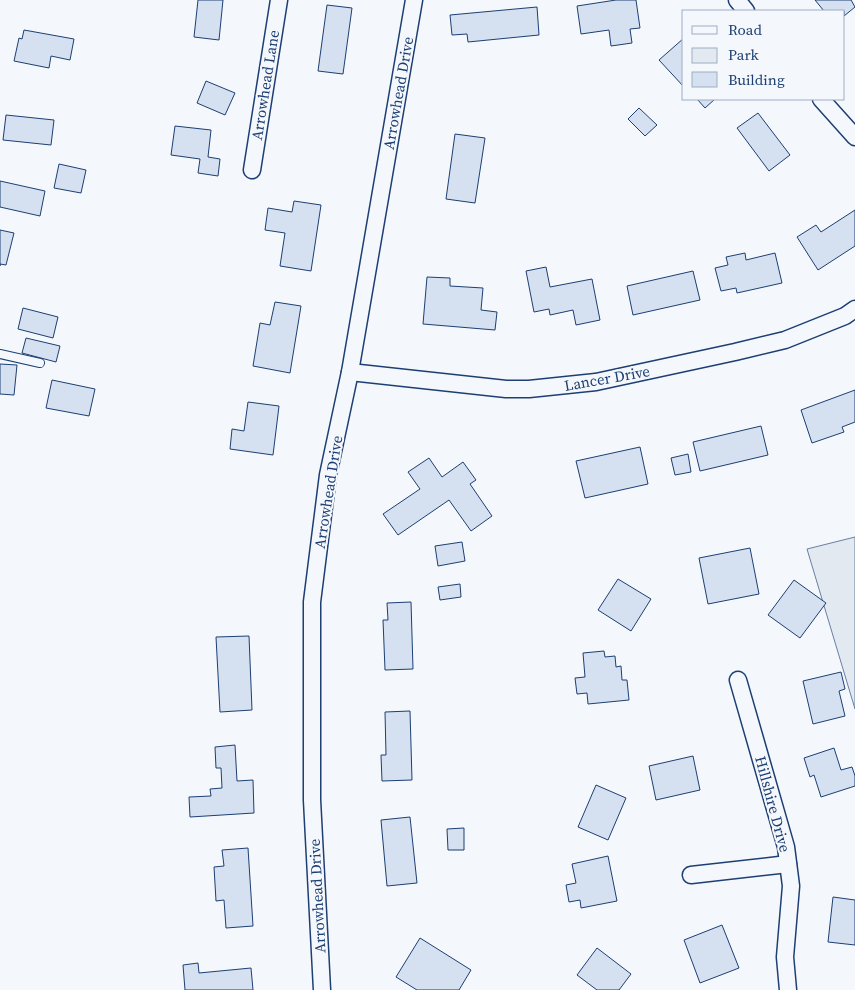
<svg xmlns="http://www.w3.org/2000/svg" width="855" height="990" font-family="'Source Serif 4',serif">
<style>
.green{fill:#e3e9f0;stroke:#687fa3}
.building{fill:#d5e0f0;stroke:#1d3f73}
.lines{fill:none;stroke-linecap:round;stroke-linejoin:round}
.lane-casing{stroke:#1d3f73;stroke-width:10}
.street-casing{stroke:#1d3f73;stroke-width:19}
.lane{stroke:#f4f7fb;stroke-width:8}
.street{stroke:#f4f7fb;stroke-width:16}
.labels{text-anchor:middle;dominant-baseline:central;stroke-width:4;stroke-linejoin:round;paint-order:stroke}
.street-label{font-size:15px;fill:#1d3f73;stroke:#f4f7fb}
</style>
<rect width="100%" height="100%" fill="#f4f7fb"/>
<path class="green" d="M855,537V709L807,549Z"/>
<g class="building">
<path d="M198,0H223L219,40L194,37Z"/>
<path d="M616,0H636L640,28L630,29L632,43L611,46L609,30L581,34L577,6Z"/>
<path d="M815,0H851L855,7L844,16V11H824Z"/>
<path d="M327,5L352,8L343,74L318,71Z"/>
<path d="M537,7L539,35L468,42L467,34L452,35L450,15Z"/>
<path d="M24,30L74,39L70,60L51,56L49,68L14,61L19,38L22,39Z"/>
<path d="M684,38V87L659,60Z"/>
<path d="M206,81L235,93L225,115L197,103Z"/>
<path d="M697,99H715L705,108Z"/>
<path d="M639,108L657,125L645,136L628,119Z"/>
<path d="M758,113L790,155L769,171L737,128Z"/>
<path d="M6,115L54,120L51,145L3,140Z"/>
<path d="M175,126L211,130L208,157L220,159L218,176L198,173L200,159L171,155Z"/>
<path d="M455,134L485,138L475,203L446,199Z"/>
<path d="M59,164L86,170L81,193L54,188Z"/>
<path d="M0,181L45,191L40,216L0,207Z"/>
<path d="M294,201L321,205L311,271L280,266L285,233L265,230L268,208L292,212Z"/>
<path d="M855,210V246L818,270L797,237L816,225L821,232Z"/>
<path d="M0,230L14,233L6,265L0,264V266Z"/>
<path d="M745,253L746,260L775,253L782,283L737,293L736,288L721,291L715,268L728,265L726,257Z"/>
<path d="M546,267L550,287L592,279L600,320L576,325L573,310L550,315L549,309L534,312L526,271Z"/>
<path d="M693,271L700,300L633,315L627,286Z"/>
<path d="M427,277L450,278V286L483,288L481,310L497,312L495,330L423,324Z"/>
<path d="M275,302L301,306L290,373L253,366L260,323L270,325Z"/>
<path d="M23,308L58,317L53,338L18,329Z"/>
<path d="M26,338L60,346L56,362L22,353Z"/>
<path d="M0,364L17,365L14,395L0,394Z"/>
<path d="M52,380L95,389L89,416L46,408Z"/>
<path d="M855,390V422L842,427L844,432L812,443L801,410Z"/>
<path d="M248,402L279,406L273,455L230,449L232,429L244,431Z"/>
<path d="M761,426L768,455L700,471L693,442Z"/>
<path d="M640,447L648,484L585,498L576,461Z"/>
<path d="M688,454L691,472L675,475L671,458Z"/>
<path d="M429,458L442,477L463,462L476,480L470,484L492,516L471,531L449,500L398,535L383,514L420,489L408,472Z"/>
<path d="M462,542L465,561L438,566L435,546Z"/>
<path d="M750,548L759,594L708,604L699,558Z"/>
<path d="M618,579L651,599L631,631L598,610Z"/>
<path d="M794,580L826,603L800,638L768,615Z"/>
<path d="M460,584L461,597L440,600L438,587Z"/>
<path d="M411,602L413,669L385,670L383,620H388L387,603Z"/>
<path d="M249,636L252,710L220,712L216,637Z"/>
<path d="M604,651L605,657L615,656L616,667L621,666L622,680H627L629,700L588,704L587,693L577,694L575,678L585,677L583,653Z"/>
<path d="M841,672L845,689L839,691L845,716L813,724L803,681Z"/>
<path d="M410,711L412,780L382,781L381,755H386L385,712Z"/>
<path d="M235,745L237,781L253,780L254,813L190,817L189,797L211,796L210,789L222,788L221,768H216L215,747Z"/>
<path d="M834,748L841,770L852,767L855,776V786L821,797L814,775L810,777L804,758Z"/>
<path d="M693,756L700,790L656,800L649,766Z"/>
<path d="M596,785L626,798L608,840L578,827Z"/>
<path d="M410,817L417,883L387,886L381,820Z"/>
<path d="M464,828V850H448L447,829Z"/>
<path d="M248,848L253,926L226,928L224,900L216,901L214,867L224,866L222,850Z"/>
<path d="M608,856L617,901L581,908L580,900L569,902L566,885L576,883L572,864Z"/>
<path d="M833,897L855,900V945L828,942Z"/>
<path d="M722,925L739,968L700,983L684,940Z"/>
<path d="M420,938L471,970L459,990H417L396,977Z"/>
<path d="M597,948L631,974L619,990H597L577,975Z"/>
<path d="M198,963L199,973L251,968L253,990H185L183,965Z"/>
</g>
<g class="lines">
<g class="lane-casing">
<path id="lane" d="M0,354L40,363"/>
</g>
<g class="street-casing">
<g id="street">
<path d="M737,0L746,11"/>
<path d="M821,99L855,137"/>
<path d="M252,170L279,0"/>
<path d="M350,372L506,389H529L596,382L735,352L785,340L845,316L855,309"/>
<path d="M738,680L786,847L791,886L785,957L788,990"/>
<path d="M691,875L788,864"/>
<path d="M322,990L312,800V602L328,475L350,372L414,0"/>
</g>
</g>
<use href="#lane" class="lane"/>
<use href="#street" class="street"/>
</g>
<g class="labels">
<g class="street-label">
<text transform="translate(265 85) rotate(-81)">Arrowhead Lane</text>
<text transform="translate(398 93) rotate(-80)">Arrowhead Drive</text>
<text transform="translate(607 378) rotate(-10)">Lancer Drive</text>
<text transform="translate(328 492) rotate(-81)">Arrowhead Drive</text>
<text transform="translate(773 804) rotate(75)">Hillshire Drive</text>
<text transform="translate(317 896) rotate(-93)">Arrowhead Drive</text>
</g>
</g>
<rect x="682" y="10" width="162" height="90" fill="#f4f7fb" stroke="#9eadc5"/>
<rect x="692" y="26" width="25" height="8" fill="#f4f7fb" stroke="#9eadc5"/>
<text x="728" y="35" font-size="15" fill="#1d3f73">Road</text>
<rect x="692" y="48" width="25" height="15" fill="#e3e9f0" stroke="#9eadc5"/>
<text x="728" y="60" font-size="15" fill="#1d3f73">Park</text>
<rect x="692" y="72" width="25" height="15" fill="#d5e0f0" stroke="#9eadc5"/>
<text x="728" y="85" font-size="15" fill="#1d3f73">Building</text>
</svg>
